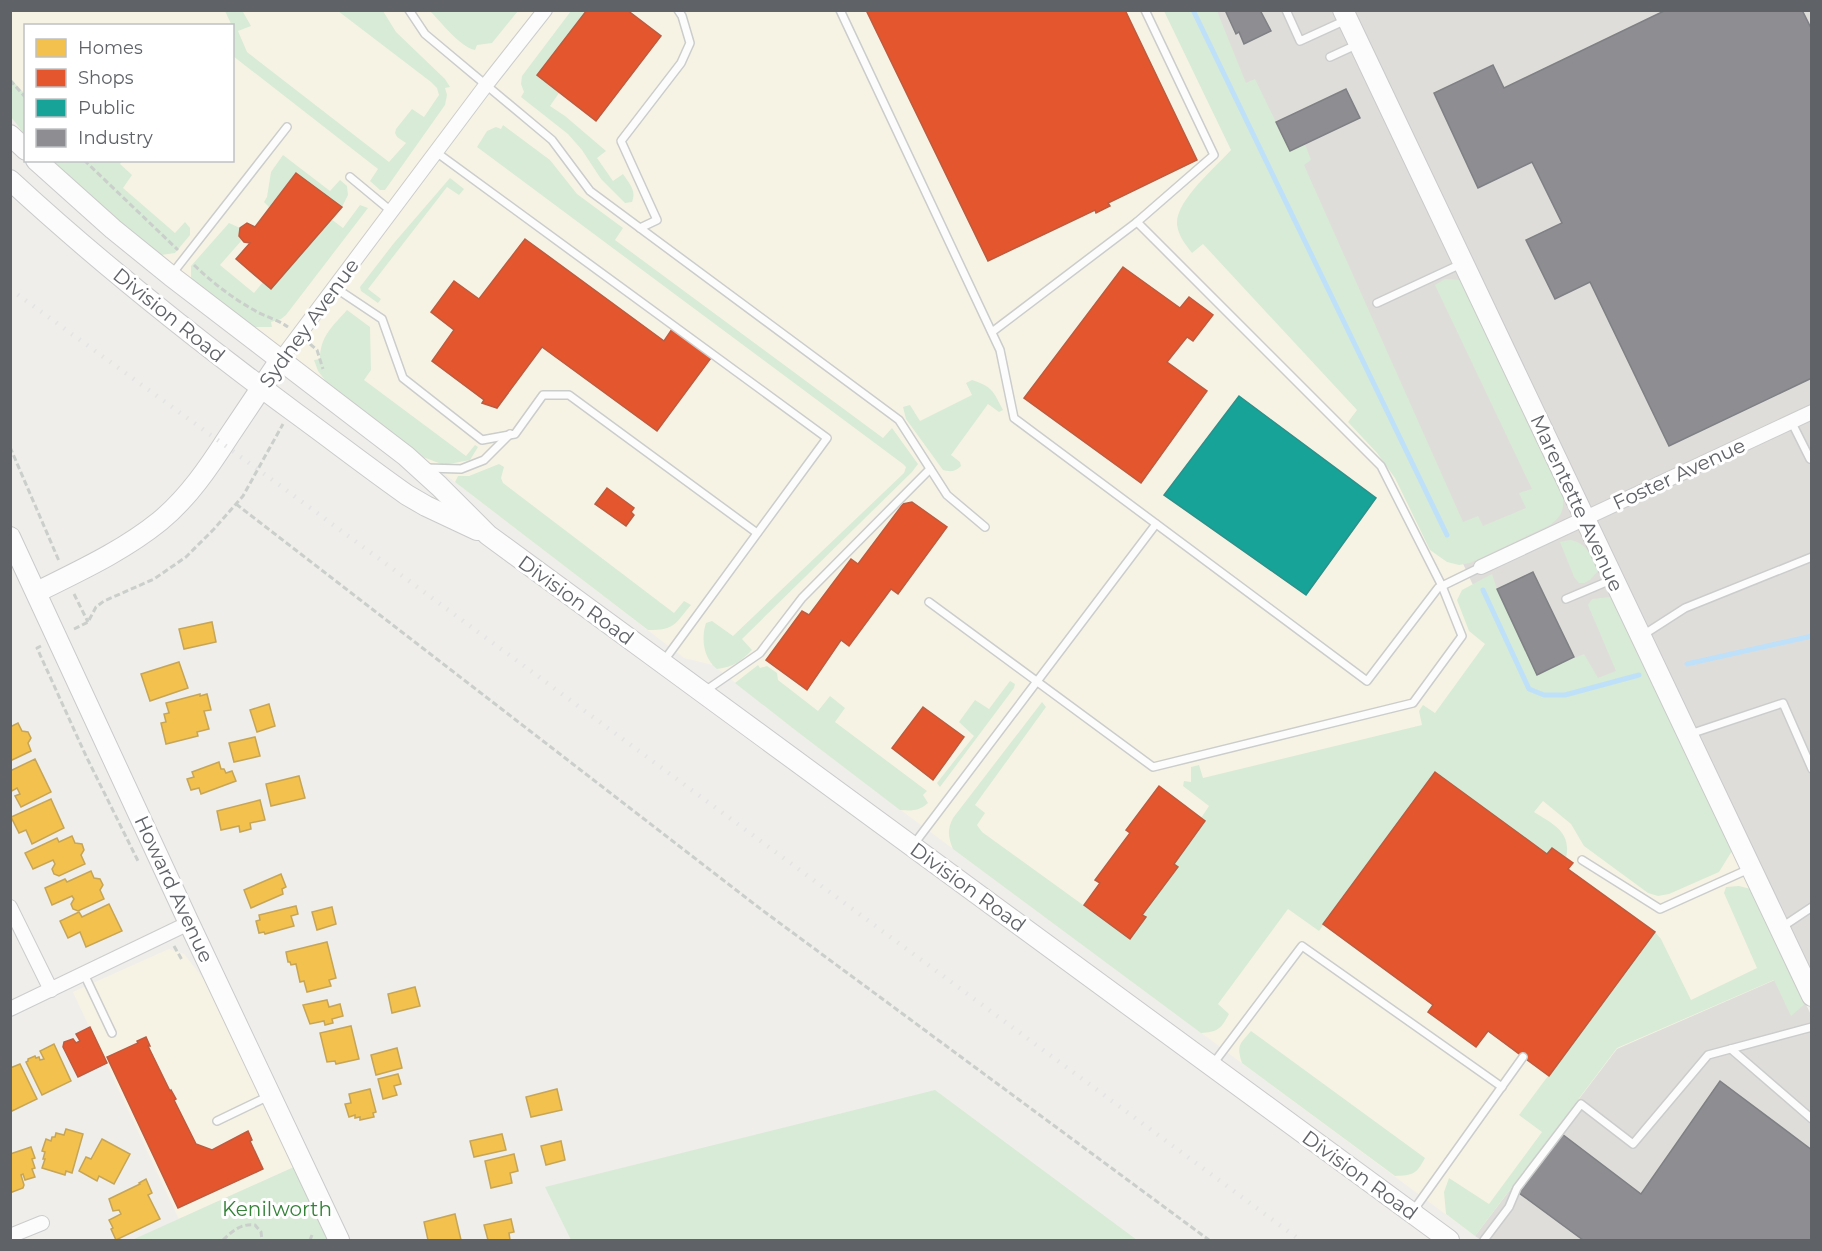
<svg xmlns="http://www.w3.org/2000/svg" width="1822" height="1251" font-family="Montserrat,sans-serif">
<rect width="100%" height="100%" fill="#efeeea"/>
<!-- commercial -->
<g fill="#f7f3e4">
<polygon points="10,11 1207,11 1542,734 1659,698 1791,973 1617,1049 1475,1236 890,802 799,733 713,665 684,658 455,482 259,334 105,211 50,161 232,160 232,26 26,26 25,135 11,117"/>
<polygon points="169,949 184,954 206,982 294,1167 179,1219 73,992"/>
</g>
<!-- industrial -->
<g fill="#dfddda">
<polygon points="1207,11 1332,11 1659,698 1542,734"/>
<polygon points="1352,11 1811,11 1811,970 1655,642"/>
<polygon points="1791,973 1811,1015 1811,1240 1481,1240 1475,1236 1617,1049"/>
</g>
<!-- green -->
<g fill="#d8ebd6">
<polygon points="225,11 243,12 251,26 238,31 247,52 389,162 406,143 397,137 395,133 396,129 412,109 424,117 439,95 437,88 431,82 338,11 383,11 396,32 445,79 450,87 445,88 447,95 445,105 385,190 380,190 370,181 378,169 233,56 232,26"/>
<path d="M 430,11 L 518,11 L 492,43 L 477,45 L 475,50 C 460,47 441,22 430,11 Z"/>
<path d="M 571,11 L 587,11 L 537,75 L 559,93 L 550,106 L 565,116 L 606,151 L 597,158 L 613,181 L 623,174 C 629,183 637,191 632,202 L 625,203 L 601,179 L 582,150 L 568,134 L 521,97 L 524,92 L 521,84 L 522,76 Z"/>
<path d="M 1164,11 L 1217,11 L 1246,83 L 1255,79 L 1290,151 L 1305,144 L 1311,160 L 1304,165 L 1463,522 L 1478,516 L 1483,526 L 1526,508 L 1519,493 L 1532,489 L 1435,285 L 1445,279 L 1460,280 L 1563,497 C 1564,511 1561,517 1550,525 L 1470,563 L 1459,565 L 1447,562 L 1430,550 L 1395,478 L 1377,453 L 1348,422 L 1357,410 L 1203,244 L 1192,253 C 1186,245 1178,236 1177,224 C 1176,200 1215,168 1231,150 Z"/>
<polygon points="10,78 25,94 25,135 11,117"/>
<path d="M 503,125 L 550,160 L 577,194 L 623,228 L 615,240 L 883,438 L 892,428 L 918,464 L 912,472 L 742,639 L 752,650 C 741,661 734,667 717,669 C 703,658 701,638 706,623 L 712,621 L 733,636 L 904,473 L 906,467 L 903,464 L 477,147 L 487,131 L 496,127 L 501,129 Z"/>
<polygon points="283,155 330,191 340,180 347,186 348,195 342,207 296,173 269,207 264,202 267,197 271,172"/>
<polygon points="50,161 122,161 120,164 132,175 123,188 175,233 185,222 190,228 190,235 175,253 161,255 105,211"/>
<polygon points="450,178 464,189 459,195 447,187 368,289 381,299 378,303 361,291 360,287 394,243"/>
<polygon points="360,205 368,208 286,315 281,319 271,322 272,327 250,327 191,280 191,266 229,223 240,228 239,236 242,240 220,265 254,293 263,282 331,219 343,228"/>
<path d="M 347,310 L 370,327 L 371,370 L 364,380 L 466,456 L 475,445 L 478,447 L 470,460 L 444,465 L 423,457 L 331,388 L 318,371 L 314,360 L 320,359 C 320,336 333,326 347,310 Z"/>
<path d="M 972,380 C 993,387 993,391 1003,410 L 999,412 L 988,404 L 951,455 L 960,462 L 961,466 C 955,472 950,472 943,470 L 906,419 L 903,407 L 910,405 L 920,421 L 972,395 L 966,383 Z"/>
<path d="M 499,464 L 504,467 L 501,478 L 503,483 L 674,613 L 684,601 L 691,605 C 674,625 675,630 648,630 L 455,482 L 458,476 L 469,476 Z"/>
<path d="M 1570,540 C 1588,543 1592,557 1598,571 L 1590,580 L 1584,583 L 1579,583 L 1574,577 L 1560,542 Z"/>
<path d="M 1492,574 L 1497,589 L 1537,674 L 1584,654 L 1598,678 L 1616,671 L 1588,605 L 1592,599 L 1611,597 L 1732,851 L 1719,872 L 1669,894 L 1658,896 L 1648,893 L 1584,846 L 1571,824 L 1543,801 L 1534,812 C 1553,824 1572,832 1566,858 L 1552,848 L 1547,854 L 1435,772 L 1319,931 L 1288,909 L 1218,1004 L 1229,1014 C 1221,1029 1218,1032 1201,1033 L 953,849 C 948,837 947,830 953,818 L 1042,702 L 1046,707 L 975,805 L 985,813 L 977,825 L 982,832 L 1130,939 L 1146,917 L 1142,915 L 1178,868 L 1174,864 L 1205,821 L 1201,818 L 1209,806 L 1183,786 L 1184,781 L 1191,782 L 1191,767 L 1199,765 L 1203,778 L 1422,725 L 1419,711 L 1423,705 L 1435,713 L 1485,644 L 1469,631 L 1457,600 L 1462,590 Z"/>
<path d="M 758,665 L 760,668 L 767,666 L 777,673 L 778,680 L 818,711 L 830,696 L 845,708 L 835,722 L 927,791 L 923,795 L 928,803 C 919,811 912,811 900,810 L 799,733 L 735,683 Z"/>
<polygon points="1010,681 1015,684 1014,688 940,787 937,783 974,736 959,722 975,700 989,709"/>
<polygon points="1739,886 1751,889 1806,1003 1791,1016 1774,980 1617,1048 1475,1236 1446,1214 1444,1192 1449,1178 1489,1204 1542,1132 1519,1115 1655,932 1661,939 1691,1000 1757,968 1724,893 1726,887"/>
<path d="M 1251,1031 L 1425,1158 C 1416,1175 1413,1175 1395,1176 L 1242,1063 C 1236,1045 1240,1044 1251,1031 Z"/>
<polygon points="935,1090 1137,1240 571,1240 545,1187"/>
<polygon points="294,1167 329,1240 132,1240"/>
</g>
<!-- homes -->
<g fill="#f2c14e" stroke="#c6a556" stroke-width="1.5">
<polygon points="212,622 216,642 184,649 179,629"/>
<polygon points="179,662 188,688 150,701 141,674"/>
<polygon points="200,694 200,696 207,694 211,710 204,711 209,729 197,732 198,736 166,744 161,723 166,722 164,714 169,713 166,703"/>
<polygon points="269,704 275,726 257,732 250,710"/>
<polygon points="18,723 22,731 28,732 31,738 28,743 31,751 10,761 10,727"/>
<polygon points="255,737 260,756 234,762 229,743"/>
<polygon points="35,759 51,792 21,807 15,796 20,794 17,788 10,792 10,771"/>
<polygon points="219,762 221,769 224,769 226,773 232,771 236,781 201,794 199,788 191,790 187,779 194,777 192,772"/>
<polygon points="299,776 305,798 271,806 266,784"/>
<polygon points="51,799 64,828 32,844 26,830 19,833 11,817"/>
<polygon points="260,800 265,820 250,823 251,829 240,832 239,826 221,830 217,811"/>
<polygon points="72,836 75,843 82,844 84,850 81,855 85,864 59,876 54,874 52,869 55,864 53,860 33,869 25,853 57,838 59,842"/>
<polygon points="91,871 94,878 100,879 103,885 100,890 104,899 78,911 73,909 71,904 74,899 72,896 52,905 45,888 65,879 67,882"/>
<polygon points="281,874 286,887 282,889 283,894 251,908 244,890"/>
<polygon points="109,904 122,931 86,947 80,932 68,938 60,921 79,912 82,917"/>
<polygon points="296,906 298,914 291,916 294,926 265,934 264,932 259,933 256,921 260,920 259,915"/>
<polygon points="332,907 336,924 317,930 312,912"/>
<polygon points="327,942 336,978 329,980 331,986 307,992 304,981 300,982 296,964 291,965 290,962 288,962 286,952"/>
<polygon points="415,987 420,1006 392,1013 388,994"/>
<polygon points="327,1000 329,1007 340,1004 343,1016 332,1019 333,1023 325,1025 324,1021 310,1024 303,1005"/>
<polygon points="351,1026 359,1059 336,1064 335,1061 327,1062 320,1033"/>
<polygon points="54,1044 71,1081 42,1095 26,1062 28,1061 28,1059 35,1056 36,1058 39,1057 40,1060 44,1059 40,1051"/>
<polygon points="397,1048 402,1068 376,1075 371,1055"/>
<polygon points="20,1064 37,1099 10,1112 10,1068"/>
<polygon points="398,1074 401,1084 394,1086 397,1095 383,1099 378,1079"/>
<polygon points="370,1089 376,1112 373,1113 374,1117 360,1120 360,1117 355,1118 355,1115 349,1117 345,1104 351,1103 349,1094"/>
<polygon points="557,1089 562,1110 531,1117 526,1097"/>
<polygon points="66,1129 83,1134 72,1173 66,1171 65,1175 42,1168 45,1159 43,1159 45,1152 42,1151 46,1139 51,1141 52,1137 55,1137 56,1133 64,1135"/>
<polygon points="502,1134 506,1150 474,1157 470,1141"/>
<polygon points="102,1139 130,1154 114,1184 99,1176 97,1181 79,1171 86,1157 91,1159"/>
<polygon points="561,1141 565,1160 546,1165 541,1146"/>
<polygon points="31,1147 35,1158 32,1159 35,1168 32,1169 35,1177 25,1180 23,1174 21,1175 24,1185 23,1188 10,1193 10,1154"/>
<polygon points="514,1154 518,1171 510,1173 512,1183 491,1188 485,1161"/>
<polygon points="146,1179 152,1193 148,1195 160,1219 116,1240 111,1229 113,1228 109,1220 121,1214 119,1210 113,1211 109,1199 140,1184 139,1183"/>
<polygon points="455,1214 461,1240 428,1240 424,1222"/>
<polygon points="511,1219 514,1232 509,1233 510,1240 488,1240 484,1225"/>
</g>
<!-- shops -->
<g fill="#e4572e" stroke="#bc5b3f" stroke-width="1.5">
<polygon points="587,10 627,10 661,36 596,121 537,75"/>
<polygon points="866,10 1125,10 1197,160 1108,203 1110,206 1096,213 1095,210 988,261"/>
<polygon points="296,173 342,207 271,289 236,259 250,243 244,242 239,236 240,228 247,223 255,227"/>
<polygon points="525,239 664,341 672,329 711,358 657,431 542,347 497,408 482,403 484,400 432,361 454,330 431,312 454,281 479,299"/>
<polygon points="1123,267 1180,308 1189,297 1213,315 1193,341 1187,337 1167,362 1207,391 1141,483 1024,398"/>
<polygon points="607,488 634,508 631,512 634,515 626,526 595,504"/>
<polygon points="912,502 947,527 898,594 891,589 849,646 841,640 807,690 766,660 802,611 809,615 851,559 858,564 903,504"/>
<polygon points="923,707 964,737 933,780 892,748"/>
<polygon points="1435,772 1547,854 1552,848 1573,863 1568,869 1655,932 1549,1076 1488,1031 1476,1047 1428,1012 1433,1005 1323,924"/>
<polygon points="1159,786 1205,821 1174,864 1178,867 1142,915 1146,917 1130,939 1084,905 1100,883 1095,880 1130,833 1126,830"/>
<polygon points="90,1027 107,1063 78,1077 63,1047 64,1042 73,1039 76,1043 80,1041 76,1034"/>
<polygon points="146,1037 150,1046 148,1046 170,1091 171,1090 176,1099 174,1100 196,1144 212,1150 248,1131 252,1140 250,1141 263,1169 178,1208 107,1057 138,1043 137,1041"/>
</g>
<!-- public -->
<polygon fill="#17a398" stroke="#2d908a" stroke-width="1.5" points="1239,396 1376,498 1306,595 1164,495"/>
<!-- industry -->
<g fill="#8d8d92" stroke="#7f8085" stroke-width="1.5">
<polygon points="1225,10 1260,10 1271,31 1244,44 1239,32 1236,34"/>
<polygon points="1666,10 1802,10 1812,30 1812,378 1669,446 1590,282 1555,299 1526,240 1562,223 1532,162 1478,188 1434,93 1493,65 1504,88"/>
<polygon points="1346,89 1360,118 1290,151 1276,122"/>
<polygon points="1533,572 1574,657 1537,675 1497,589"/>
<polygon points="1720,1081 1812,1150 1812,1240 1583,1240 1519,1193 1562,1134 1641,1194"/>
</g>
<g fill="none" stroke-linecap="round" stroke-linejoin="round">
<!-- stream -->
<g stroke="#bfe0f9" stroke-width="5">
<polyline points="1193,10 1447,535"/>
<polyline points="1483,590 1529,689 1544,695 1565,695 1639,675"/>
<polyline points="1687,664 1812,636"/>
</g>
<!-- lane casing -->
<g stroke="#cbcccc" stroke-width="10">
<g id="lane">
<polyline points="409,10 425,34 552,140 590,191 899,420 947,495 985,527"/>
<polyline points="840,10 1000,350 1014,418 1367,681 1438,588 1481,567"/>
<polyline points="1286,10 1300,41 1346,20"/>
<polyline points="1330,57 1356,45"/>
<polyline points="436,152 827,438 663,662"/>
<polyline points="350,177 391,211"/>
<polyline points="640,228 657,220 621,141 681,63 690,43 682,16 678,10"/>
<polyline points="172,274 287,127"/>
<polyline points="334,287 382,319 403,378 482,440 515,434 543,395 569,395 757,533"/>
<polyline points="1377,303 1461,264"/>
<polyline points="992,332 1137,222"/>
<polyline points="1791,421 1810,459"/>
<polyline points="426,468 461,469 484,460 510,434"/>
<polyline points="1566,599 1611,580"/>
<polyline points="929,602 1153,767 1413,703 1462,636 1442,586 1381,466 1137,222 1214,155 1145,10"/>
<polyline points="1643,635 1685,608 1812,557"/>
<polyline points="705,691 760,653 802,598 930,469"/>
<polyline points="1690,734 1783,703 1812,769"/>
<polyline points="914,844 1156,524"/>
<polyline points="1582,860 1660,909 1749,869"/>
<polyline points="1782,927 1812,907"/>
<polyline points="84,974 112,1033"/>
<polyline points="1731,1049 1812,1119"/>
<polyline points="1213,1064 1302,946 1502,1087"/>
<polyline points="217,1121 269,1096"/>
<polyline points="1413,1211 1523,1057"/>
<polyline points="1484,1240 1509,1207 1517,1188 1581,1104 1633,1144 1708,1055 1812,1027"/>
</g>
</g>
<!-- street casing -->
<g stroke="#cbcccc" stroke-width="16">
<g id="street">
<polyline points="280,360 486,85 545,10"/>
<polyline points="1481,567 1812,412"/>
<polyline points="10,907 51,990"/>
<polyline points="10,1009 189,923"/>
<polyline points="10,1236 42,1223"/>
</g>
</g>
<!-- secondary casing -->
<g stroke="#cacacb" stroke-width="22">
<g id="secondary">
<polyline points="1343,10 1812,996"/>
<polyline points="10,135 26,150"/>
<polyline points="36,160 113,229 171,276 406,456 439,486 488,535 1449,1240"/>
<path d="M 10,180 C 101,264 198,341 297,414 C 334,441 370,469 407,495 L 426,506 L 477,530"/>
<polyline points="10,537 189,923 339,1240"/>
<path d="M 37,592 C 79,571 123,551 160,521 C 188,498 209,467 229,436 C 246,411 263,385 280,360"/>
</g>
</g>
<!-- path -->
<g stroke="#cacfcc" stroke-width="3" stroke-dasharray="6 3" stroke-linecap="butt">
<polyline points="10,80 26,98"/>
<polyline points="84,160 178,250"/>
<path d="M 194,265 C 212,282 232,298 254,310 C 265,317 277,319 288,327"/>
<polyline points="310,344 317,350 323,369"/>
<polyline points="10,447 59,561"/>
<polyline points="236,504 762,910 1209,1240"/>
<polyline points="74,594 88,622"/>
<polyline points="74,629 88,622 96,607 104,601 154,579 186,557 214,529 243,496 283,424"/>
<polyline points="41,646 37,648 86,756 139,863"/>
<polyline points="174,946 182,960"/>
<path d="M 223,1240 C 232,1231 242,1223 255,1225 L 261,1232 L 262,1240"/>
<polyline points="310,1240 312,1235"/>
</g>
<!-- lane -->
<use href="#lane" stroke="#fdfcfc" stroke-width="7"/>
<!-- street -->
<use href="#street" stroke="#fdfcfc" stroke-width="14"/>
<!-- secondary -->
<use href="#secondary" stroke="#fdfcfc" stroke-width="20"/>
<!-- rail -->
<polyline stroke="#e4e4e4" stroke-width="4.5" stroke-dasharray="1.5 8" stroke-linecap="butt" points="10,289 278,484 1300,1240"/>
</g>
<g text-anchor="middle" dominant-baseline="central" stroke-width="6" stroke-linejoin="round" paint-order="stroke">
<!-- street labels -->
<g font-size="20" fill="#5f6368" stroke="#fff">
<text transform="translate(169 315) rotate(39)">Division Road</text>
<text transform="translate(309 323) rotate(-54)">Sydney Avenue</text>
<text transform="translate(1679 474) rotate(-25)">Foster Avenue</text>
<text transform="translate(1577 503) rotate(65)">Marentette Avenue</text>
<text transform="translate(576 600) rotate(36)">Division Road</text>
<text transform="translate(968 887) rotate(36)">Division Road</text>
<text transform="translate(174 889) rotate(65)">Howard Avenue</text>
<text transform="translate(1360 1175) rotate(36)">Division Road</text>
</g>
<!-- park labels -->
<g font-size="20" fill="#348238" stroke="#fff">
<text x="277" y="1209">Kenilworth</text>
</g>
</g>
<!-- border -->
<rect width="1822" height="1251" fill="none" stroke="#5f6368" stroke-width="24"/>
<!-- legend -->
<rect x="24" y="24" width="210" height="138" fill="#ffffff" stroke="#bfc1c3" stroke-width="1.5"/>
<rect x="36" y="39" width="30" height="18" fill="#f2c14e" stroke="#bfc1c3" stroke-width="1.5"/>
<text x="78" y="54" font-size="18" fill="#5f6368">Homes</text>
<rect x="36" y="69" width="30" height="18" fill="#e4572e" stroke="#bfc1c3" stroke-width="1.5"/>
<text x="78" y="84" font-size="18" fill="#5f6368">Shops</text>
<rect x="36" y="99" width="30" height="18" fill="#17a398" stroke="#bfc1c3" stroke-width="1.5"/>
<text x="78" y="114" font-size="18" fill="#5f6368">Public</text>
<rect x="36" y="129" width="30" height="18" fill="#8d8d92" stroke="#bfc1c3" stroke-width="1.5"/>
<text x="78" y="144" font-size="18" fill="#5f6368">Industry</text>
</svg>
